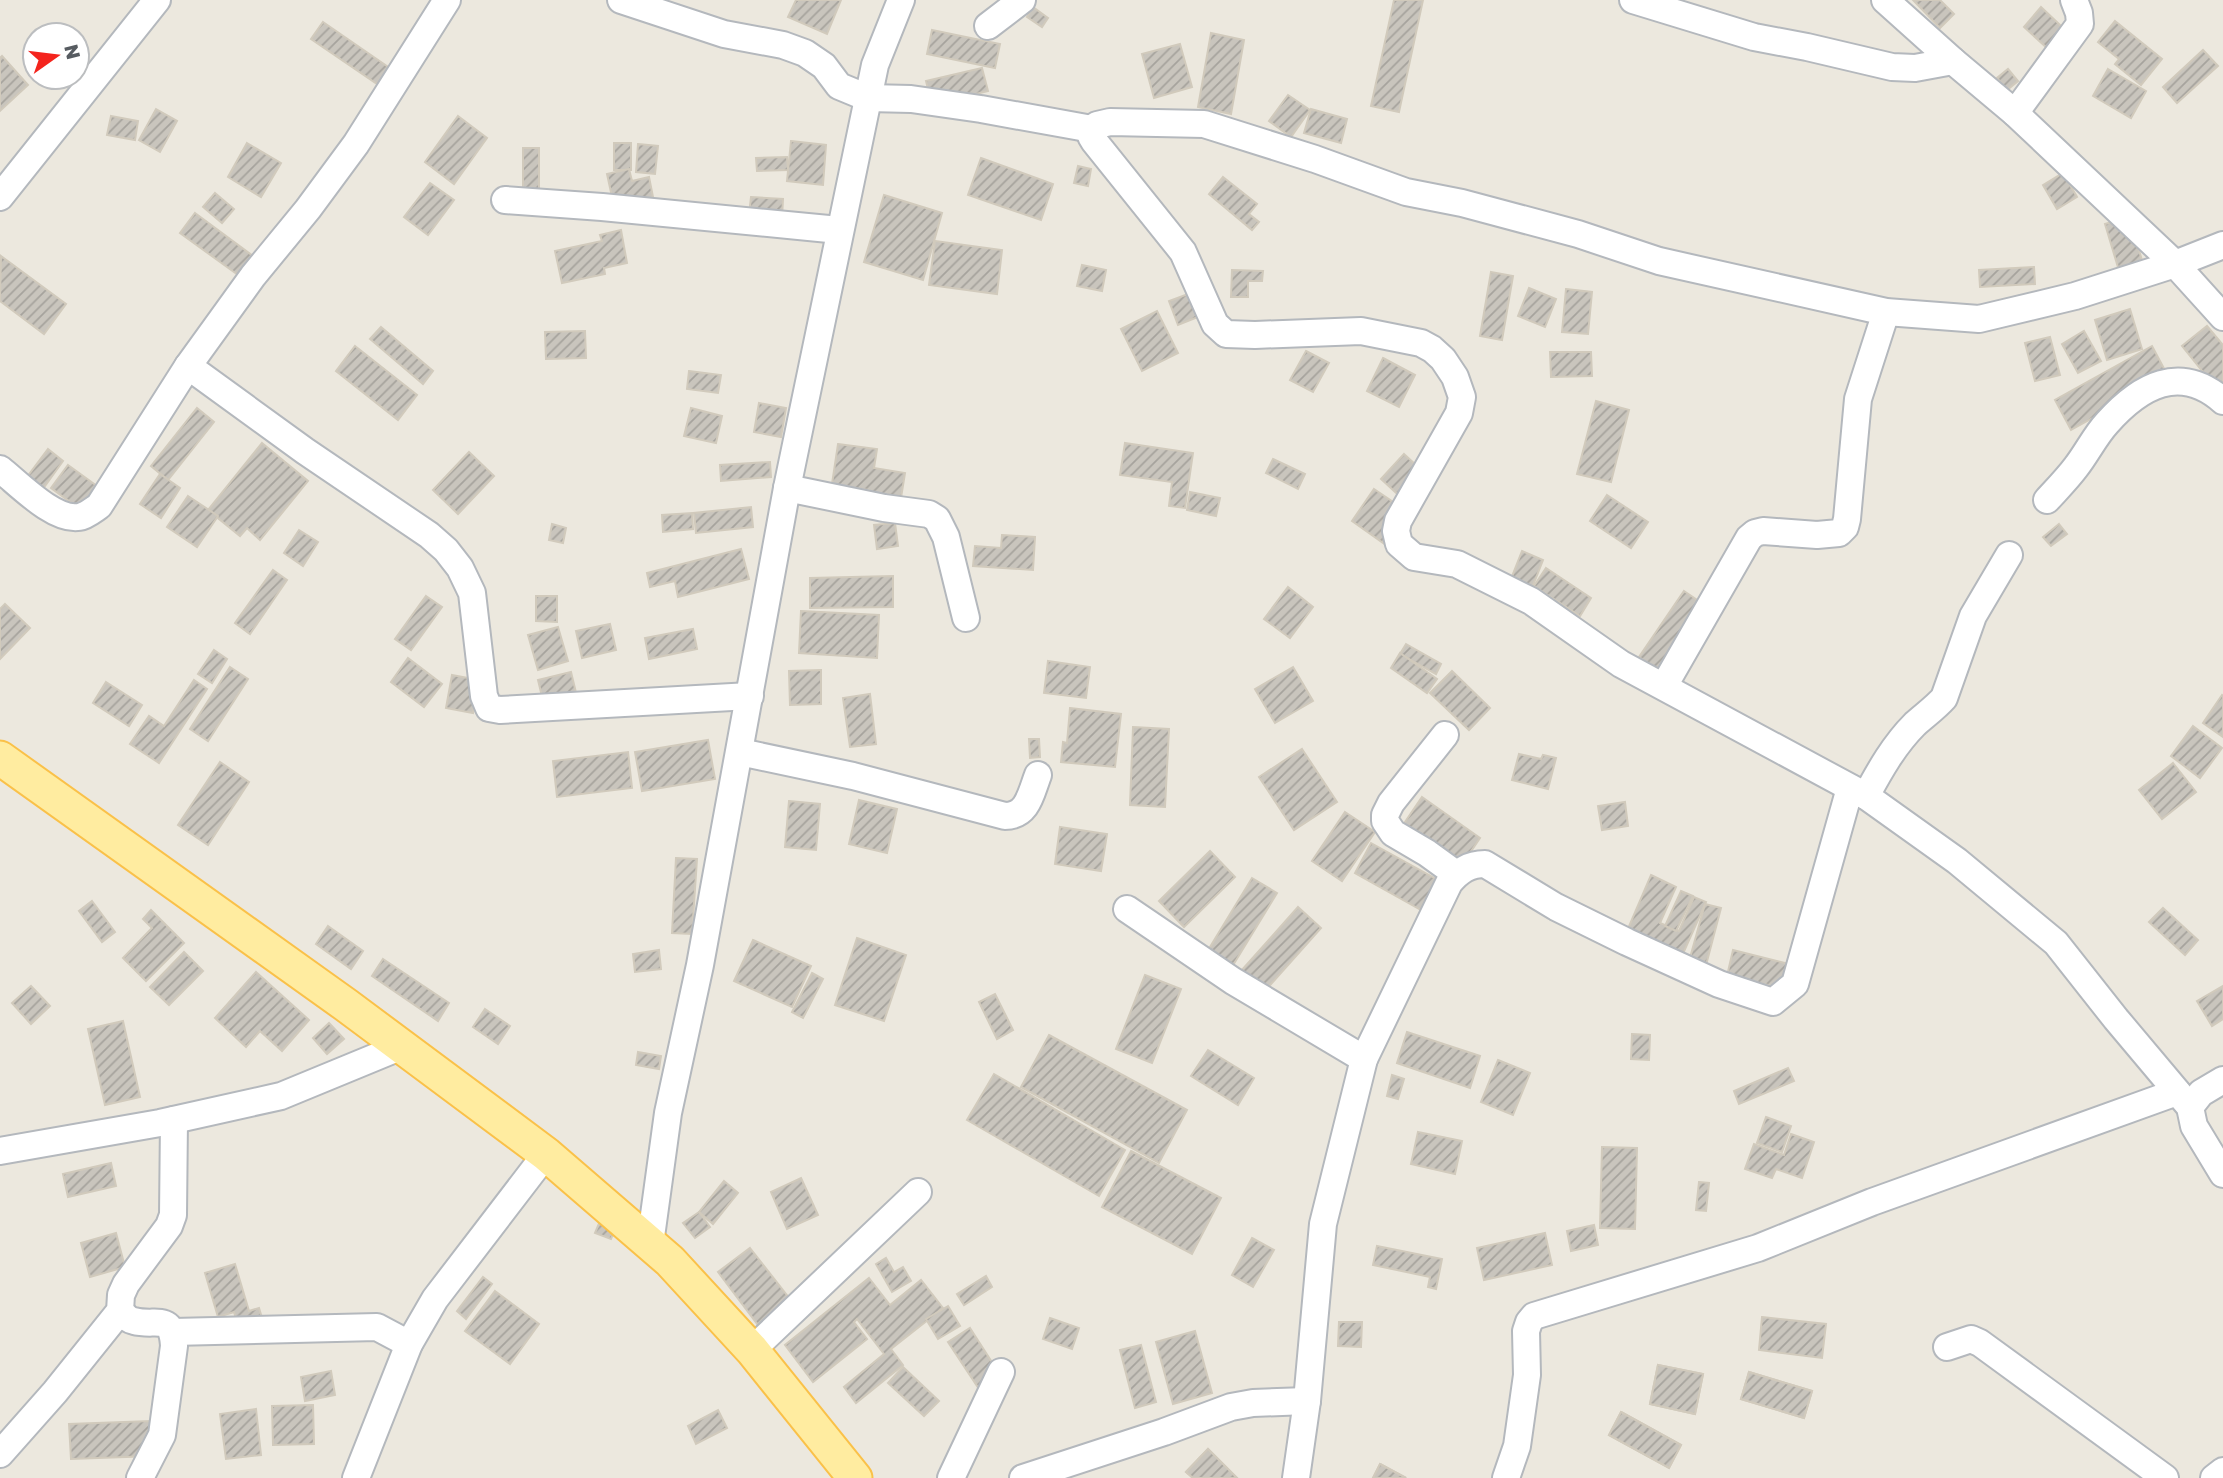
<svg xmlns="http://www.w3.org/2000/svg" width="2223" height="1478" font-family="'Golos Text',sans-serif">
<defs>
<pattern id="building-hatch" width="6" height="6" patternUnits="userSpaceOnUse" patternTransform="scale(1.75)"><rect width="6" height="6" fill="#c9c5bd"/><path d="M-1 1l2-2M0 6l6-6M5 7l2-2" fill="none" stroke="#a6a39d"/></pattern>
</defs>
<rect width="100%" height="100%" fill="#ece8de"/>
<!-- building -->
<g fill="url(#building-hatch)" stroke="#d1cabc" stroke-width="2">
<polygon points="796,0 841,0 827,34 788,17"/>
<polygon points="1394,0 1423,0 1399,112 1371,106"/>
<polygon points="1913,0 1940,0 1954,14 1940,28"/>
<polygon points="1033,7 1048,18 1042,27 1027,17"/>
<polygon points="2041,7 2076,40 2059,59 2024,27"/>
<polygon points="2115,21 2162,59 2141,85 2115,64 2119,59 2098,42"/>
<polygon points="323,22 394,71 383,88 311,39"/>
<polygon points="932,30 1000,44 995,68 927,54"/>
<polygon points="1211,33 1244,40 1231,114 1198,107"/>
<polygon points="1180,44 1192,87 1154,98 1142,54"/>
<polygon points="2203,50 2218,66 2177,103 2163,87"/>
<polygon points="2,56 28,85 0,111 0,58"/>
<polygon points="982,68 988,91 932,105 926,81"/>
<polygon points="2008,69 2018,81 2007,90 1997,78"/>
<polygon points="2108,69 2146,91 2131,118 2093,96"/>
<polygon points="1288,95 1310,110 1291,137 1269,121"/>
<polygon points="156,109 177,121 160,152 139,140"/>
<polygon points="1311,109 1347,119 1341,143 1304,133"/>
<polygon points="111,116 138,121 135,140 107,135"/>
<polygon points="458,116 487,138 454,184 425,162"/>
<polygon points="791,141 826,145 823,185 787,181"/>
<polygon points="247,143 281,163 261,197 228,177"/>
<rect x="614" y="143" width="17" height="27"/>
<polygon points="638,144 658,146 655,174 636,172"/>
<rect x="523" y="148" width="16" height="44"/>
<polygon points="787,157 788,170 757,171 756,158"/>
<polygon points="981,158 1053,184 1041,220 968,195"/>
<polygon points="1078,166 1091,169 1088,186 1074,183"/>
<polygon points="629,169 632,181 649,177 653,197 614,206 607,174"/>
<polygon points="2063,173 2077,197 2057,209 2043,185"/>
<polygon points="1223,177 1257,204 1249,214 1259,222 1252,230 1209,194"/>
<polygon points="430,183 454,200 428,235 404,217"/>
<polygon points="215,193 234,209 222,223 203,207"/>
<polygon points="884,195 942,213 923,280 864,262"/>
<polygon points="751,197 783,199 782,218 749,215"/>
<polygon points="195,213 253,256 238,275 180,233"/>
<polygon points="2129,217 2144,267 2120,274 2105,224"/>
<polygon points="621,230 627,263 604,268 605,274 562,283 555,251 602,241 600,235"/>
<polygon points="935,241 1002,250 997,294 929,285"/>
<polygon points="1,256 66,304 44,334 0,301"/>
<polygon points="1082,265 1106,270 1102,291 1077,286"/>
<polygon points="2034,267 2035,284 1980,287 1979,270"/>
<polygon points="1232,270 1263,271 1262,281 1248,281 1248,297 1231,297"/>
<polygon points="1491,272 1513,276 1502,340 1480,336"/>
<polygon points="1529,288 1556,299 1545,327 1518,316"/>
<polygon points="1566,289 1592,292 1588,334 1562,332"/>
<polygon points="1188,294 1198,317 1178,325 1169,301"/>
<polygon points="2130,309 2142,349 2107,360 2095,320"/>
<polygon points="1157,311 1178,353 1142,371 1121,329"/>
<polygon points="2207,326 2223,345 2223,397 2182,346"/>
<polygon points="381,327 433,371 423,384 370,339"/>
<polygon points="585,331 586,358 546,359 545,332"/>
<polygon points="2084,331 2101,361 2078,373 2062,344"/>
<polygon points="2050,337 2060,375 2035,381 2025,343"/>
<polygon points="355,346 417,395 398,420 336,371"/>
<polygon points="2152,346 2168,376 2071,430 2055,400"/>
<polygon points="1306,351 1329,363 1313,392 1290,380"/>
<polygon points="1550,352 1591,352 1592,376 1551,377"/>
<polygon points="1383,358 1415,375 1399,407 1367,391"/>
<polygon points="689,371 721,375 718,393 687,389"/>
<polygon points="1596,401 1629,410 1611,482 1577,474"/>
<polygon points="759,403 786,408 781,437 754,432"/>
<polygon points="197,408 214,422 168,480 151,466"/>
<polygon points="691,408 722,416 716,443 684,436"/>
<polygon points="262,443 308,481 260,540 247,528 240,536 208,510"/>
<polygon points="1125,443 1193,453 1185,508 1169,506 1172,482 1120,475"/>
<polygon points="838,444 877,449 874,468 905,473 900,504 868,499 869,490 832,484"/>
<polygon points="48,449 63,461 37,497 21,485"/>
<polygon points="469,452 494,476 458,514 433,490"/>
<polygon points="1404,454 1429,477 1406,502 1381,479"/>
<polygon points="1273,459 1305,474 1298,489 1266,473"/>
<polygon points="770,462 771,477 721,481 720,465"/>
<polygon points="68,465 101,489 84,512 51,488"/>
<polygon points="160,474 180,488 161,518 140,504"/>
<polygon points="1374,489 1408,512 1386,545 1352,521"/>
<polygon points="1190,492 1220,498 1216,516 1187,510"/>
<polygon points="1607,495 1648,522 1631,548 1590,521"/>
<polygon points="188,496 218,516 197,547 167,527"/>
<polygon points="751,507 753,527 696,533 694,513"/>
<polygon points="692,513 693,529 663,532 662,515"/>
<polygon points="895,523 898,546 877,549 874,525"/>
<polygon points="552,524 566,528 563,543 549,540"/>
<polygon points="2059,524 2067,534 2051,546 2043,537"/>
<polygon points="299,530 318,542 303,566 284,553"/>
<polygon points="1002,535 1035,537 1033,570 973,566 975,546 1001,548"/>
<polygon points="741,549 749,579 678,597 675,581 650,587 647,573"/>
<polygon points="1522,551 1543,560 1532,588 1511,579"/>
<polygon points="1546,568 1591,598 1580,616 1534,586"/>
<polygon points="273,570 287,580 250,634 235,623"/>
<polygon points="893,576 893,607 810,608 810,578"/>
<polygon points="1288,587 1313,607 1290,638 1264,619"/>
<polygon points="1684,591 1712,610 1669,677 1639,657"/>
<polygon points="426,596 442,607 411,650 395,639"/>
<polygon points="536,596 557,596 557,622 536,621"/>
<polygon points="5,604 30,628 0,659 0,609"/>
<polygon points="801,611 879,615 877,658 799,653"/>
<polygon points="610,624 616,650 582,658 576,631"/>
<polygon points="558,627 568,661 538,670 528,635"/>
<polygon points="693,629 697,649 649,659 645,638"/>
<polygon points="1406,644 1441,664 1436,674 1400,654"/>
<polygon points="214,650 227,659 212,683 198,674"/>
<polygon points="1400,653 1437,679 1427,693 1391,668"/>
<polygon points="408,658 442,684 424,707 391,682"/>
<polygon points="1048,661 1090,667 1086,698 1044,693"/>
<polygon points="230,667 248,679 208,741 190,729"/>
<polygon points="1293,667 1313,701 1275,723 1255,689"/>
<polygon points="821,670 821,704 790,705 789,671"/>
<polygon points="1452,671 1490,708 1469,730 1430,693"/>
<polygon points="571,672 579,705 546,713 538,680"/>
<polygon points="452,675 479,680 473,713 446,708"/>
<polygon points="194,680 207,689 159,763 130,744 149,716 164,726"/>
<polygon points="106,682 142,705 129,726 93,703"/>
<polygon points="870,694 876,744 850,747 843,698"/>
<polygon points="2222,695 2223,696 2223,737 2203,723"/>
<polygon points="1070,708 1121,714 1115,767 1061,762 1063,742 1067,743"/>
<polygon points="2193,726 2222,748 2200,778 2171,756"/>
<polygon points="1133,727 1169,729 1165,807 1130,805"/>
<polygon points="1029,739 1039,739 1040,757 1030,758"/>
<polygon points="708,740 715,779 642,791 635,752"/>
<polygon points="1302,749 1337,802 1294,830 1259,777"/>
<polygon points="628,752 632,788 557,797 553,761"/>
<polygon points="1519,754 1541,759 1543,755 1556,758 1548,789 1512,780"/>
<polygon points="220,762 249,782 208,845 178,825"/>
<polygon points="2173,763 2196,792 2162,819 2139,790"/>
<polygon points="1422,797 1480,838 1461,866 1403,825"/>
<polygon points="859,800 897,809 887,853 849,844"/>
<polygon points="789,801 820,804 816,850 785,847"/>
<polygon points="1625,802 1628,826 1602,830 1598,806"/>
<polygon points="1345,812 1375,832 1342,881 1312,861"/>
<polygon points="1060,827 1107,834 1101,871 1055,864"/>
<polygon points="1371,843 1445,884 1428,914 1355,873"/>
<polygon points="1210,851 1235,877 1184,927 1159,901"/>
<polygon points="676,858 697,859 692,934 672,933"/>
<polygon points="1651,875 1676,887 1660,923 1679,931 1694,897 1706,902 1682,956 1627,931"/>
<polygon points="1252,878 1277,893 1232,967 1207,952"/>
<polygon points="1681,891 1693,896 1676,931 1665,926"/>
<polygon points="92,901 115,932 102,942 79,911"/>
<polygon points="1705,904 1721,908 1705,969 1688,965"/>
<polygon points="1298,907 1321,928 1264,992 1241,971"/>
<polygon points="2163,908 2198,940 2185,955 2149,922"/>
<polygon points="151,910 184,943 146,981 123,958 152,928 143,919"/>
<polygon points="328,926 363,951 351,969 316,944"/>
<polygon points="857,938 906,955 884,1021 835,1005"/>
<polygon points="753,940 811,966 792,1007 734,981"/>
<polygon points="659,950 661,969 635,972 633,954"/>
<polygon points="1733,950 1793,965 1787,989 1727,976"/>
<polygon points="184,952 203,971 169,1005 150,987"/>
<polygon points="383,959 449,1003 438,1021 372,976"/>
<polygon points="256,972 309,1020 282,1051 260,1031 246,1047 215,1018"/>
<polygon points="812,973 823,979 803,1018 792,1012"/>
<polygon points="1145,975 1181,989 1152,1063 1116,1049"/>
<polygon points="31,986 50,1006 31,1024 12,1003"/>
<polygon points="2223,986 2223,1019 2212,1026 2197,1001"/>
<polygon points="995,994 1013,1030 997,1039 979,1002"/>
<polygon points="485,1009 510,1026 498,1044 473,1027"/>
<polygon points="123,1021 140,1097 105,1105 88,1029"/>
<polygon points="329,1023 344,1039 327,1054 313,1038"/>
<polygon points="1407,1032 1480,1056 1470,1088 1397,1063"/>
<polygon points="1632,1034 1650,1035 1649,1060 1631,1059"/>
<polygon points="1049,1035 1187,1110 1159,1163 1021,1087"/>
<polygon points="1208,1050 1254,1078 1238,1105 1191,1076"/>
<polygon points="638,1052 661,1056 659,1069 636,1065"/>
<polygon points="1498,1060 1530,1073 1513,1115 1481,1102"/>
<polygon points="1788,1068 1794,1081 1739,1104 1734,1091"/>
<polygon points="994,1074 1125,1150 1099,1196 967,1120"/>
<polygon points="1392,1075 1404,1079 1398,1099 1387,1096"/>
<polygon points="1766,1117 1791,1126 1782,1152 1757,1143"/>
<polygon points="1418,1132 1462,1141 1455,1174 1411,1164"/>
<polygon points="1791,1134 1814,1142 1802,1178 1776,1169 1772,1178 1745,1169 1754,1144 1784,1155"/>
<polygon points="1602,1147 1637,1148 1635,1229 1600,1228"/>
<polygon points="1131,1151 1221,1198 1192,1254 1102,1207"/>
<polygon points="111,1163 116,1186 68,1197 63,1174"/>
<polygon points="801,1178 818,1215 787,1229 771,1192"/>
<polygon points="724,1181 738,1193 713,1224 699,1212"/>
<polygon points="1699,1182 1709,1183 1706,1211 1696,1210"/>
<polygon points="699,1212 710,1227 695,1238 683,1223"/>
<polygon points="600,1221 616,1227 611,1239 595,1233"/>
<polygon points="1594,1225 1598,1245 1571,1251 1567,1231"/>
<polygon points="116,1233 125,1267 90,1277 81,1243"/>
<polygon points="1545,1233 1552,1265 1484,1280 1477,1248"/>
<polygon points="1252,1238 1274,1250 1253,1287 1232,1275"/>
<polygon points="1377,1246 1442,1259 1436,1289 1428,1287 1430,1277 1373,1265"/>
<polygon points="750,1248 797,1308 764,1333 718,1272"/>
<polygon points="886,1258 894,1272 903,1267 911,1281 892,1292 876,1264"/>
<polygon points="235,1264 249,1311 259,1308 263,1321 239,1329 234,1312 218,1317 205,1273"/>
<polygon points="986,1276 992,1287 964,1305 957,1294"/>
<polygon points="483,1277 492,1284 466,1319 457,1311"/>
<polygon points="869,1278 890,1305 921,1280 943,1308 891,1349 903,1365 856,1403 844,1387 884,1354 857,1319 854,1322 867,1339 813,1382 785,1345"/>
<polygon points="495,1291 539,1324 510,1364 465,1331"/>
<polygon points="948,1306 960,1326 938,1339 926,1319"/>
<polygon points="1762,1317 1826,1324 1822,1358 1759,1350"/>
<polygon points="1050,1318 1079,1328 1072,1349 1043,1339"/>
<polygon points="1339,1322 1362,1322 1361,1347 1338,1346"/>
<polygon points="970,1328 1004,1381 983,1395 948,1342"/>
<polygon points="1195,1331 1212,1393 1173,1404 1156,1342"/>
<polygon points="1141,1345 1156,1402 1135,1408 1120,1350"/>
<polygon points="1658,1365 1703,1374 1695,1414 1650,1404"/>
<polygon points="1658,1365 1703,1374 1695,1414 1650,1404"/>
<polygon points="903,1367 939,1401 924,1416 888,1383"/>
<polygon points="331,1371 335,1395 305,1401 301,1377"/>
<polygon points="1749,1372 1812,1391 1804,1418 1741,1399"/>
<polygon points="1749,1372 1812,1391 1804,1418 1741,1399"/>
<polygon points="313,1405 314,1444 273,1445 272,1406"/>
<polygon points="256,1409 261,1455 226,1459 220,1414"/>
<polygon points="718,1410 727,1428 696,1444 688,1426"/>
<polygon points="1621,1412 1681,1445 1669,1468 1609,1435"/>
<polygon points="1621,1412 1681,1445 1669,1468 1609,1435"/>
<polygon points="151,1421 153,1456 71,1459 69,1424"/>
<polygon points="1208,1449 1237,1478 1193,1478 1186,1472"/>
<polygon points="1208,1449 1237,1478 1193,1478 1186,1472"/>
<polygon points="1380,1464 1406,1478 1373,1478"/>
<polygon points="1380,1464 1406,1478 1373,1478"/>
</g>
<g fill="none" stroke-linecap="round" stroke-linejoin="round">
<!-- minor casing -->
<g stroke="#b4b8bd" stroke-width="30">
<g id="minor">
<polyline points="621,0 724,34 783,45 805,53 824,66 839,86 868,98 911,99 981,109 1092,129"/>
<polyline points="1633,0 1754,37 1807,47 1892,67 1915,68 1953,61"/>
<polyline points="1885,0 1953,61 2015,113 2175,264 2223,317"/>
<polyline points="988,26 1022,0"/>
<polyline points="2015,113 2080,24 2079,13 2074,0"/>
<polyline points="0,197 157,0"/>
<polyline points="505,200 602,207 839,230"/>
<polyline points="2223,245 2175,264 2075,296 1979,319 1886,312 1659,261 1578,234 1462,203 1406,192 1315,159 1204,124 1110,122 1097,125 1092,129 1091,136 1094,141 1183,252 1215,324 1226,334 1255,335 1361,331 1421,343 1432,349 1443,359 1455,377 1462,397 1459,413 1398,521 1396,531 1399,544 1414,557 1457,564 1531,601 1621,664 1866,796 1957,861 2056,943 2116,1019 2190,1107 2194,1126 2223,1174"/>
<polyline points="188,366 305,451 429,535 446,550 460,568 472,593 484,696 489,708 500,710 750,696"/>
<path d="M 0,469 C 19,484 54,521 79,517 C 86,516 93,510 99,506 L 188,366 L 253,276 L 308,209 L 356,144 L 447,0"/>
<polyline points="787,488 884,508 929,514 937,519 946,537 966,618"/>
<path d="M 2047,500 C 2057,489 2067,479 2076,467 C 2087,453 2095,436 2107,423 C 2140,386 2180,363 2223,401"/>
<polyline points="1664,686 1749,538 1755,533 1763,531 1817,535 1839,533 1845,527 1847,519 1858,399 1886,312"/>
<polyline points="1445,735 1391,803 1385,815 1385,821 1393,833 1427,853 1456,874"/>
<path d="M 740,752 L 853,776 L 1005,816 C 1028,816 1031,793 1038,775"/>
<path d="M 1866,796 C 1880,770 1894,745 1915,724 C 1925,715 1935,708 1944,698 L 1973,616 L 2009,555"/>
<polyline points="1127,909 1233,981 1364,1059"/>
<polyline points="2190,1107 2201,1093 2223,1080"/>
<polyline points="0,1151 160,1123 281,1096 400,1047"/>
<polyline points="650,1244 668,1113 700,965 787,488 875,65 901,0"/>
<path d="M 120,1311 C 124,1315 128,1320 134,1321 C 156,1327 172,1312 174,1346 L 162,1435 L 140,1478"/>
<polyline points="173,1332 377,1327 409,1344"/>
<polyline points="1947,1347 1971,1339 1980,1343 2165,1478"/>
<polyline points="752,1350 918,1192"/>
<polyline points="0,1454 55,1392 120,1311 121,1295 126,1284 169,1226 173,1215 174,1120"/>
<polyline points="356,1478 409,1344 435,1299 546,1154"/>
<polyline points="951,1478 1001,1372"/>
<polyline points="1023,1478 1164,1432 1231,1407 1253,1403 1307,1401"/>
<path d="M 1296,1478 L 1307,1401 L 1323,1224 L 1364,1059 L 1449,883 C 1459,871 1469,864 1485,864 L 1556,907 L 1627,942 L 1719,984 L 1773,1002 L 1795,984 L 1850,788"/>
<polyline points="1506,1478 1517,1446 1527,1375 1526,1331 1529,1322 1534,1316 1758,1248 1872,1202 2177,1092"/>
<polyline points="2214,1478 2223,1471"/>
</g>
</g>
<!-- major casing -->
<g stroke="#fac149" stroke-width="37">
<polyline id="major" points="0,758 346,1005 546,1154 670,1261 752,1350 855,1478"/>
</g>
<!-- minor -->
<use href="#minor" stroke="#fff" stroke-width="26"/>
<!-- major -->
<use href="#major" stroke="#ffeca0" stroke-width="33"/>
</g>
<!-- north arrow -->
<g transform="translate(56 56) rotate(76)"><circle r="33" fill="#ffffff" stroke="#bcbec0" stroke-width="2"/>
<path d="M0-5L12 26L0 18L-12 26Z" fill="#f4241d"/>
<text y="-10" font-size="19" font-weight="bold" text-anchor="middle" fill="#575c61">N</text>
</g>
</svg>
